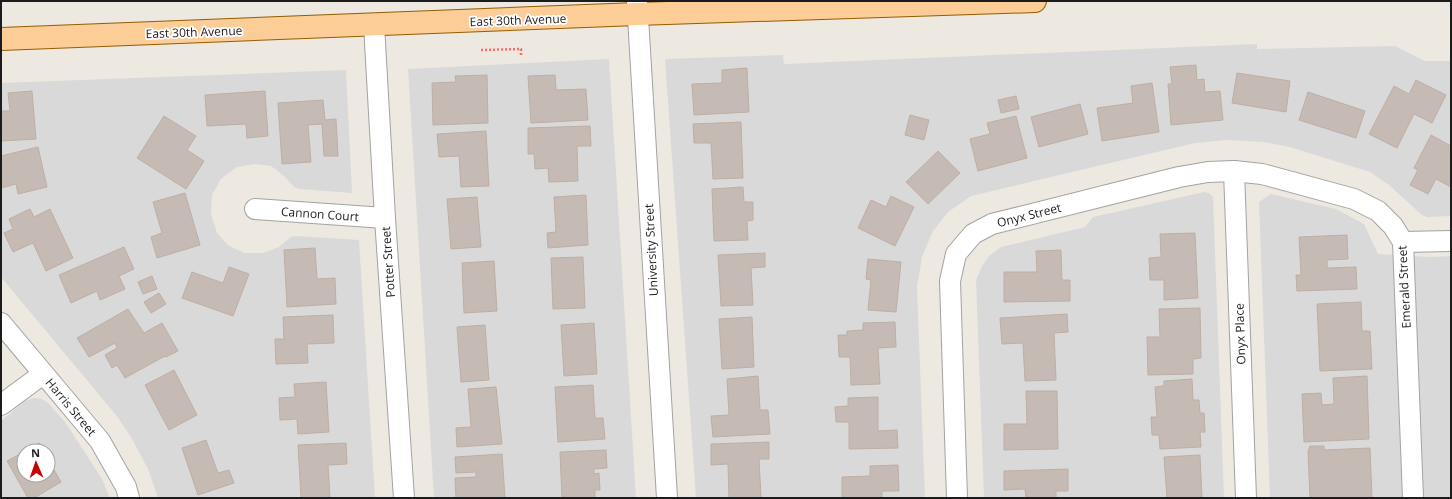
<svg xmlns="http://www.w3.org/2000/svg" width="1452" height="499" font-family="'Open Sans',sans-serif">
<rect width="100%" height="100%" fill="#ede9e1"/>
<!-- residential -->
<g fill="#dad9d9" fill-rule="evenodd">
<polygon points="1257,44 1257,49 1395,46 1425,61 1451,61 1451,216 1427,217 1422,215 1389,185 1370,172 1290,147 1264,142 1227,140 1195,143 971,196 948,212 933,231 922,257 917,287 925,498 696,498 665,59 783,55 784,64"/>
<polygon points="609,59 636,498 434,498 408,69"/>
<polygon points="346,70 352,193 299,189 294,187 284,176 271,166 255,164 237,167 221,179 212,195 211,214 217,233 229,246 245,253 263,253 279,247 291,237 297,236 359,240 375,498 158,498 148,469 131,437 116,415 1,277 1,83"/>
<polygon points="1204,192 1209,193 1213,197 1224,498 984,498 976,280 982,266 989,256 1001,247 1085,227 1093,217"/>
<polygon points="1271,194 1336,209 1364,224 1378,254 1430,257 1451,256 1451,498 1270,498 1259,202"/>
<path d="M 34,398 L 42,399 L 48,403 L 65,422 L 102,479 L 110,498 L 1,498 L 1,421 L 25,401 ZM 24,451 L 48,451 L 48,475 L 24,475 Z"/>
</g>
<!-- building -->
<g fill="#c5bbb4" stroke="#bfaea3">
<polygon points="1196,65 1197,80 1204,79 1205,92 1220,91 1223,120 1171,125 1168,84 1172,84 1170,67"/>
<polygon points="747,68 749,112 694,115 692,84 722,83 722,70"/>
<polygon points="1237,73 1290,81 1286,112 1232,103"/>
<polygon points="487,75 488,123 433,125 432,83 456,82 455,76"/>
<polygon points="555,75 556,90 586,89 588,120 531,123 528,76"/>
<polygon points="1416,80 1446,95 1432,123 1414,114 1397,148 1369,134 1394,86 1409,94"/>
<polygon points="1152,83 1159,132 1102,141 1097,108 1133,103 1131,86"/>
<polygon points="32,91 36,139 1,141 1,111 10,111 8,93"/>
<polygon points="265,91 268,136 247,138 246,124 207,126 205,95"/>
<polygon points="1308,92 1365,111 1356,138 1299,120"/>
<polygon points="1016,96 1019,109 1001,113 998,100"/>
<polygon points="323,100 325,120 336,119 338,156 324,156 322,124 308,125 311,162 282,164 278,103"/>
<polygon points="1080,104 1088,134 1039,147 1031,117"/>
<polygon points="910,115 929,120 924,140 905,135"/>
<polygon points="164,116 196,136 187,150 204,161 186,189 137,158"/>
<polygon points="1016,116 1027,158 978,171 970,139 990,134 987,123"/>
<polygon points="741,122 743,178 713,179 711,143 694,143 693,124"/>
<polygon points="590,126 591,146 577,146 578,181 549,182 548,168 535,169 534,154 528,154 528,128"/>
<polygon points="486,131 489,186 461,187 459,156 439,157 437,134"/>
<polygon points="1431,135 1451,146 1451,187 1436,179 1428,194 1410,185 1418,170 1414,168"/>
<polygon points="38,147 47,187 18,194 16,184 1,188 1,156"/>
<polygon points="938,151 960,173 928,204 906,182"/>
<polygon points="743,187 744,202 753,202 753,220 747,221 748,240 714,241 712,189"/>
<polygon points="185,193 200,245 157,258 151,237 162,233 153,202"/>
<polygon points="586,195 588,245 548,248 547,233 556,232 554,197"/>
<polygon points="891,196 914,207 895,246 858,228 871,200 886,207"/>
<polygon points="477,197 481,247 451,249 447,199"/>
<polygon points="30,209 34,217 50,209 73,258 46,271 33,243 13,252 4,233 13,229 9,219"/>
<polygon points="1195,233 1198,298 1164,300 1164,280 1150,280 1149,258 1161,257 1160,234"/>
<polygon points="1347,235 1348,259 1327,260 1327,268 1356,267 1357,289 1297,291 1296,275 1301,275 1299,237"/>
<polygon points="124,247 134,269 119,276 125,289 100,300 97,291 71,303 59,275"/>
<polygon points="315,248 317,279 335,278 336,304 287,307 284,250"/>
<polygon points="1061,250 1062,280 1070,280 1070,301 1004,302 1004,272 1037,272 1036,251"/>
<polygon points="765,253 765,267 751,268 753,305 721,306 718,255"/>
<polygon points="583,257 585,308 553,309 551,258"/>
<polygon points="868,259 901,262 896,312 868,310 871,280 866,279"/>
<polygon points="494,261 497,311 464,313 462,263"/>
<polygon points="229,267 249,274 233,316 182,298 192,272 223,283"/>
<polygon points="152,276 157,289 143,294 138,282"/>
<polygon points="159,293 166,304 151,313 144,302"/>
<polygon points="1361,302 1362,331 1370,331 1372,369 1320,371 1317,304"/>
<polygon points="1200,308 1201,358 1193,359 1193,374 1148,375 1147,337 1160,337 1159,309"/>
<polygon points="128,309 144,333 162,323 178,351 166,357 165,356 125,378 117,365 112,368 105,355 117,348 115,343 89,357 77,338"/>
<polygon points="1067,314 1068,332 1054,333 1056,380 1025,381 1023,343 1002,344 1000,318"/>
<polygon points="333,315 334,343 307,344 308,363 276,364 275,339 284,339 283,317"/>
<polygon points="752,317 754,367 722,369 719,319"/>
<polygon points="895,322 896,347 878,348 880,384 851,385 850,357 839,357 838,335 847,335 847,331 863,330 863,323"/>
<polygon points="594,323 597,374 564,376 561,325"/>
<polygon points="485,325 489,380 461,382 457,327"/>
<polygon points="174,370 197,415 169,430 145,385"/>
<polygon points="758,376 760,410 768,410 770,434 713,437 711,416 729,415 727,379"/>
<polygon points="1367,376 1369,439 1304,442 1302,394 1321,393 1322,405 1334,404 1333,378"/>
<polygon points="1192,379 1193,400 1199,400 1200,413 1204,413 1205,432 1200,432 1201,447 1160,449 1159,435 1152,435 1151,417 1157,417 1155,387 1164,386 1164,381"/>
<polygon points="326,382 329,432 298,434 297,419 280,420 279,398 295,397 294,384"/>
<polygon points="593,385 595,418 603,418 605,439 558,442 555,387"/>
<polygon points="496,387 502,444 457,447 456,428 471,427 468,389"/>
<polygon points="1026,391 1057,391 1058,449 1004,450 1004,424 1027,424"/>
<polygon points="878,397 878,431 897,430 898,448 849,449 849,422 836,422 835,407 848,406 848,398"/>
<polygon points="206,440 218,473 229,470 234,483 198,495 182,448"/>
<polygon points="769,442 769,459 759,459 761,498 729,498 728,464 711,465 711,444"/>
<polygon points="39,443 43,451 26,451"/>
<polygon points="346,443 347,464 328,465 330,498 301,498 298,445"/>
<polygon points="1310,446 1324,446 1324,450 1370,448 1372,498 1310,498 1308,451"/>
<polygon points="606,450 607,468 594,469 594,474 599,473 600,490 595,490 595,498 562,498 560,452"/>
<polygon points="24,452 24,475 48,475 48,459 61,482 34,498 28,498 7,461"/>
<polygon points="502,454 505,498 456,498 455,478 476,477 476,472 456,473 455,457"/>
<polygon points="1200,455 1202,498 1167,498 1164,457"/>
<polygon points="898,465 899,491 882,491 882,498 842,498 842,477 870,476 870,466"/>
<polygon points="1068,469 1068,491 1056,491 1056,498 1026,498 1025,489 1004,490 1004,471"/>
</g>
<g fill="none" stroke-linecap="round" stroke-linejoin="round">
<!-- street casing -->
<g stroke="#a3a3a3" stroke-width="22">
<g id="street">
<polyline points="637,1 667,498"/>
<polyline points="374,25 385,218 404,498"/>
<polyline points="1234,171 1246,498"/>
<polyline points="255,209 385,218"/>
<polyline points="1403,242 1451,241"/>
<polyline points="1,323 100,441 126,487 129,498"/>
<polyline points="1,405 43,374"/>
<polyline points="957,498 950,281 956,254 973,234 992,224 1179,177 1208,172 1234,171 1262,174 1354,199 1378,211 1393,226 1403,242 1413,498"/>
</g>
</g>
<!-- primary casing -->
<g stroke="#935d00" stroke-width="24">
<polyline id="primary" points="1,39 637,14 1035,1"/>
</g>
<!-- path -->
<polyline stroke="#fb6e64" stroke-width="2.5" stroke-dasharray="2 2" stroke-linecap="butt" points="481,50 521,49 521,56"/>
<!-- street -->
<use href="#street" stroke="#fff" stroke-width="20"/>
<!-- primary -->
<use href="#primary" stroke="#fdcd97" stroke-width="22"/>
</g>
<g text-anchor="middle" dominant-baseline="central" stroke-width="3.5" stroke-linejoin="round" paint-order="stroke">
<!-- street labels -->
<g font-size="12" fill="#1c1c1c" stroke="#fff">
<text transform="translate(518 20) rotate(-2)">East 30th Avenue</text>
<text transform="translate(194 32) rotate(-2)">East 30th Avenue</text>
<text transform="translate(320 214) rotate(4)">Cannon Court</text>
<text transform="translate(1029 215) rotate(-14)">Onyx Street</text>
<text transform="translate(651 250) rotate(-93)">University Street</text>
<text transform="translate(388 262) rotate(-94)">Potter Street</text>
<text transform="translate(1404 287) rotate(-93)">Emerald Street</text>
<text transform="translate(1240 334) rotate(-92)">Onyx Place</text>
<text transform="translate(71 407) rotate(50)">Harris Street</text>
</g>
</g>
<!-- border -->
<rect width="1452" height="499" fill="none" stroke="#1c1c1c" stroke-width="4"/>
<!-- north arrow -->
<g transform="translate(36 463) rotate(358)"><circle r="19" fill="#ffffff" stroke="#a4a4a4"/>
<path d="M0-3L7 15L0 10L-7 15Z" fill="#c70007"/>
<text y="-6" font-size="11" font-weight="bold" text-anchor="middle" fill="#1c1c1c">N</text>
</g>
</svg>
